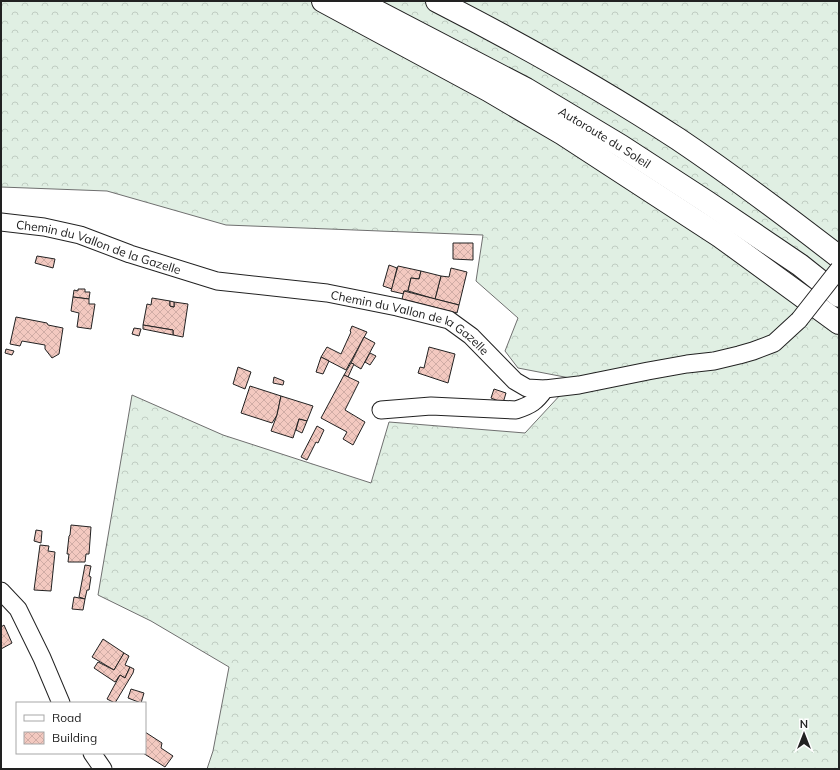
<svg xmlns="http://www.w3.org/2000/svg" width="840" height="770" font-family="Mulish,sans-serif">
<defs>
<pattern id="forest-crowns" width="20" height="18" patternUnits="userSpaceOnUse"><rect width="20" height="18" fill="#e0efe3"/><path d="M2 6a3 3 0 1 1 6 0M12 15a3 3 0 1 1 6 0" fill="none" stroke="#c0cdc2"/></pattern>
<pattern id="building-cross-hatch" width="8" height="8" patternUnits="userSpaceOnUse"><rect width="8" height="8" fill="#f3c9c0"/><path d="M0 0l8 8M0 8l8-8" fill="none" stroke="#d0aca5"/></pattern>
</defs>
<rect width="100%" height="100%" fill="#fff"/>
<!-- forest -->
<polygon fill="url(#forest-crowns)" stroke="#6f6f6f" points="1,1 839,1 839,769 207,769 213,751 229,667 151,621 98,595 132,395 223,435 371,483 389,422 525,433 575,379 518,368 505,351 518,318 476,281 483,235 226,225 107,191 1,187"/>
<!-- building -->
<g fill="url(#building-cross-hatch)" stroke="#222">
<polygon points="453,243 473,243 473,260 453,259"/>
<polygon points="37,256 55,259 53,268 35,263"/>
<polygon points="389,265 397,268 392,289 383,286"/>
<polygon points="398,266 421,271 419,279 411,278 408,291 404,291 404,294 391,291"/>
<polygon points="451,268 467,272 459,305 435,299 441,276 449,277"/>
<polygon points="421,271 441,276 435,299 408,291 411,278 419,279"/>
<polygon points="78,289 85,289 85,292 90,292 89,299 73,297 74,290 78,291"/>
<polygon points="404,291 459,305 457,313 402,299"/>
<polygon points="73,297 89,299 89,304 95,304 91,329 77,327 79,313 71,311"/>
<polygon points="152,298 170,301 170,306 174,307 174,302 188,304 183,337 173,335 173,330 143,325 147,304 151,305"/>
<polygon points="170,301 174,302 174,307 170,306"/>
<polygon points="16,317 47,323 48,325 63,328 59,354 52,358 45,349 45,345 22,341 20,346 10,344"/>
<polygon points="143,325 173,330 173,335 143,329"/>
<polygon points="352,326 367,332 346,370 321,357 327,347 341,354 351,332 350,331"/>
<polygon points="134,328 141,329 139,336 132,334"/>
<polygon points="364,337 375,343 361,369 351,363"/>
<polygon points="429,347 455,354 448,383 418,373 420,367 424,368"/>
<polygon points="6,349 14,351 12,355 5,353"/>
<polygon points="370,353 376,356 370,365 365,362"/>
<polygon points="321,357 329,361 323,374 316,372"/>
<polygon points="351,363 354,364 348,377 344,375"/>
<polygon points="238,367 251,372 245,389 233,384"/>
<polygon points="344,375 359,382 345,410 365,422 353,445 343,439 347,432 321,418"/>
<polygon points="274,377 284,381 283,385 273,383"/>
<polygon points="250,386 281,396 277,415 272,423 241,413"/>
<polygon points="494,389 506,393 503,403 491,398"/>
<polygon points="281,396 313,406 307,421 299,419 293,438 271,431 277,415"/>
<polygon points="299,419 307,421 302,433 296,430"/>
<polygon points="317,426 324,430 318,443 316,442 307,460 301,457"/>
<polygon points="71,525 91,527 89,554 86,554 85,562 68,562 69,554 67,554 69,536 70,535"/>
<polygon points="36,530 42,531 41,543 34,541"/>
<polygon points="40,545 49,546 48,551 55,552 51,591 34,590"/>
<polygon points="85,565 91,566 89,576 91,577 89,590 87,590 85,599 79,597"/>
<polygon points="74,597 85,599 83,610 72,609"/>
<polygon points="4,625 12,643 1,649 1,627"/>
<polygon points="103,639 124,653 114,670 92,657"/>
<polygon points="124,653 129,656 125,665 130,667 125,678 120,675 115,682 94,668 98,662 114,670"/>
<polygon points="130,667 134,669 133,673 115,703 107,699 120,675 125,678"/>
<polygon points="131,689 144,693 141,703 128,698"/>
<polygon points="145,732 162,743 161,748 173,756 165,767 143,753 145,753"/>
</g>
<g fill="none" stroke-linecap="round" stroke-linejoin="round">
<!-- street casing -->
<g stroke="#222" stroke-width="19">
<g id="street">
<path id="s1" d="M 1,222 L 44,227 L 80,235 L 130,254 L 217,281 L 327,293 L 397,307 L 449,320 L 471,336 L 515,381 L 527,388 L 545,389 L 579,385 L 648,371 L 687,364 L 714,361 L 739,355 L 753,351 L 774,343 L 799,320"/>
<path d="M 381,410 L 431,406 L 516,410 C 531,405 536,402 545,389"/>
<polyline points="1,591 18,609 42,658 61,703"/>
<polyline points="92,753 103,769"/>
</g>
</g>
<!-- highway casing -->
<g stroke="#222" stroke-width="24">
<g id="highway">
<polyline points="323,1 488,90 563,134 721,237 839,323"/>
<path id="s2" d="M 357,1 L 526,89 L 621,146 L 707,202 L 800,265 L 839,296"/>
<path d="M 437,1 C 519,43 600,88 678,139 C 733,176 786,216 839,257"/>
</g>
</g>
<!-- street -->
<use href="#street" stroke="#fff" stroke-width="17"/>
<!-- highway -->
<use href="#highway" stroke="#fff" stroke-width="22"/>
<!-- street-bridge casing -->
<g stroke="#222" stroke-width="19" stroke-linecap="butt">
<polyline id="street-bridge" points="799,320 839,269"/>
</g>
<!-- street-bridge -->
<use href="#street-bridge" stroke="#fff" stroke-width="17"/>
</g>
<g text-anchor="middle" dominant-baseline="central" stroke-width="3" stroke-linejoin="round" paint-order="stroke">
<!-- street labels -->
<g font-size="12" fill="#222" stroke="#fff">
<text stroke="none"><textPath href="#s2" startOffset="283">Autoroute du Soleil</textPath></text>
<text stroke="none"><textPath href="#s1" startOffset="101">Chemin du Vallon de la Gazelle</textPath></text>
<text stroke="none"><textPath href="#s1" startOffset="425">Chemin du Vallon de la Gazelle</textPath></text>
</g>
</g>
<!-- border -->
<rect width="840" height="770" fill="none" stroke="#222222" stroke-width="4"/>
<!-- legend -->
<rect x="16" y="702" width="130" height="52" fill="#ffffff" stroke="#a7a7a7"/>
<rect x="24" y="715" width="20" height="6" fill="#ffffff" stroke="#a7a7a7"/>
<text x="52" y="722" font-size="12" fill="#222222">Road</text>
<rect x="24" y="732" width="20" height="12" fill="url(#building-cross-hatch)" stroke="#a7a7a7"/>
<text x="52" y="742" font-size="12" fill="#222222">Building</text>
<!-- north arrow -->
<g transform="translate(804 734)" stroke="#ffffff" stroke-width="3" paint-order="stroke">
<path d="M0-3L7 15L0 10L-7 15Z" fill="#222222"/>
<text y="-6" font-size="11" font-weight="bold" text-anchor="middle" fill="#222222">N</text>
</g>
</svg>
